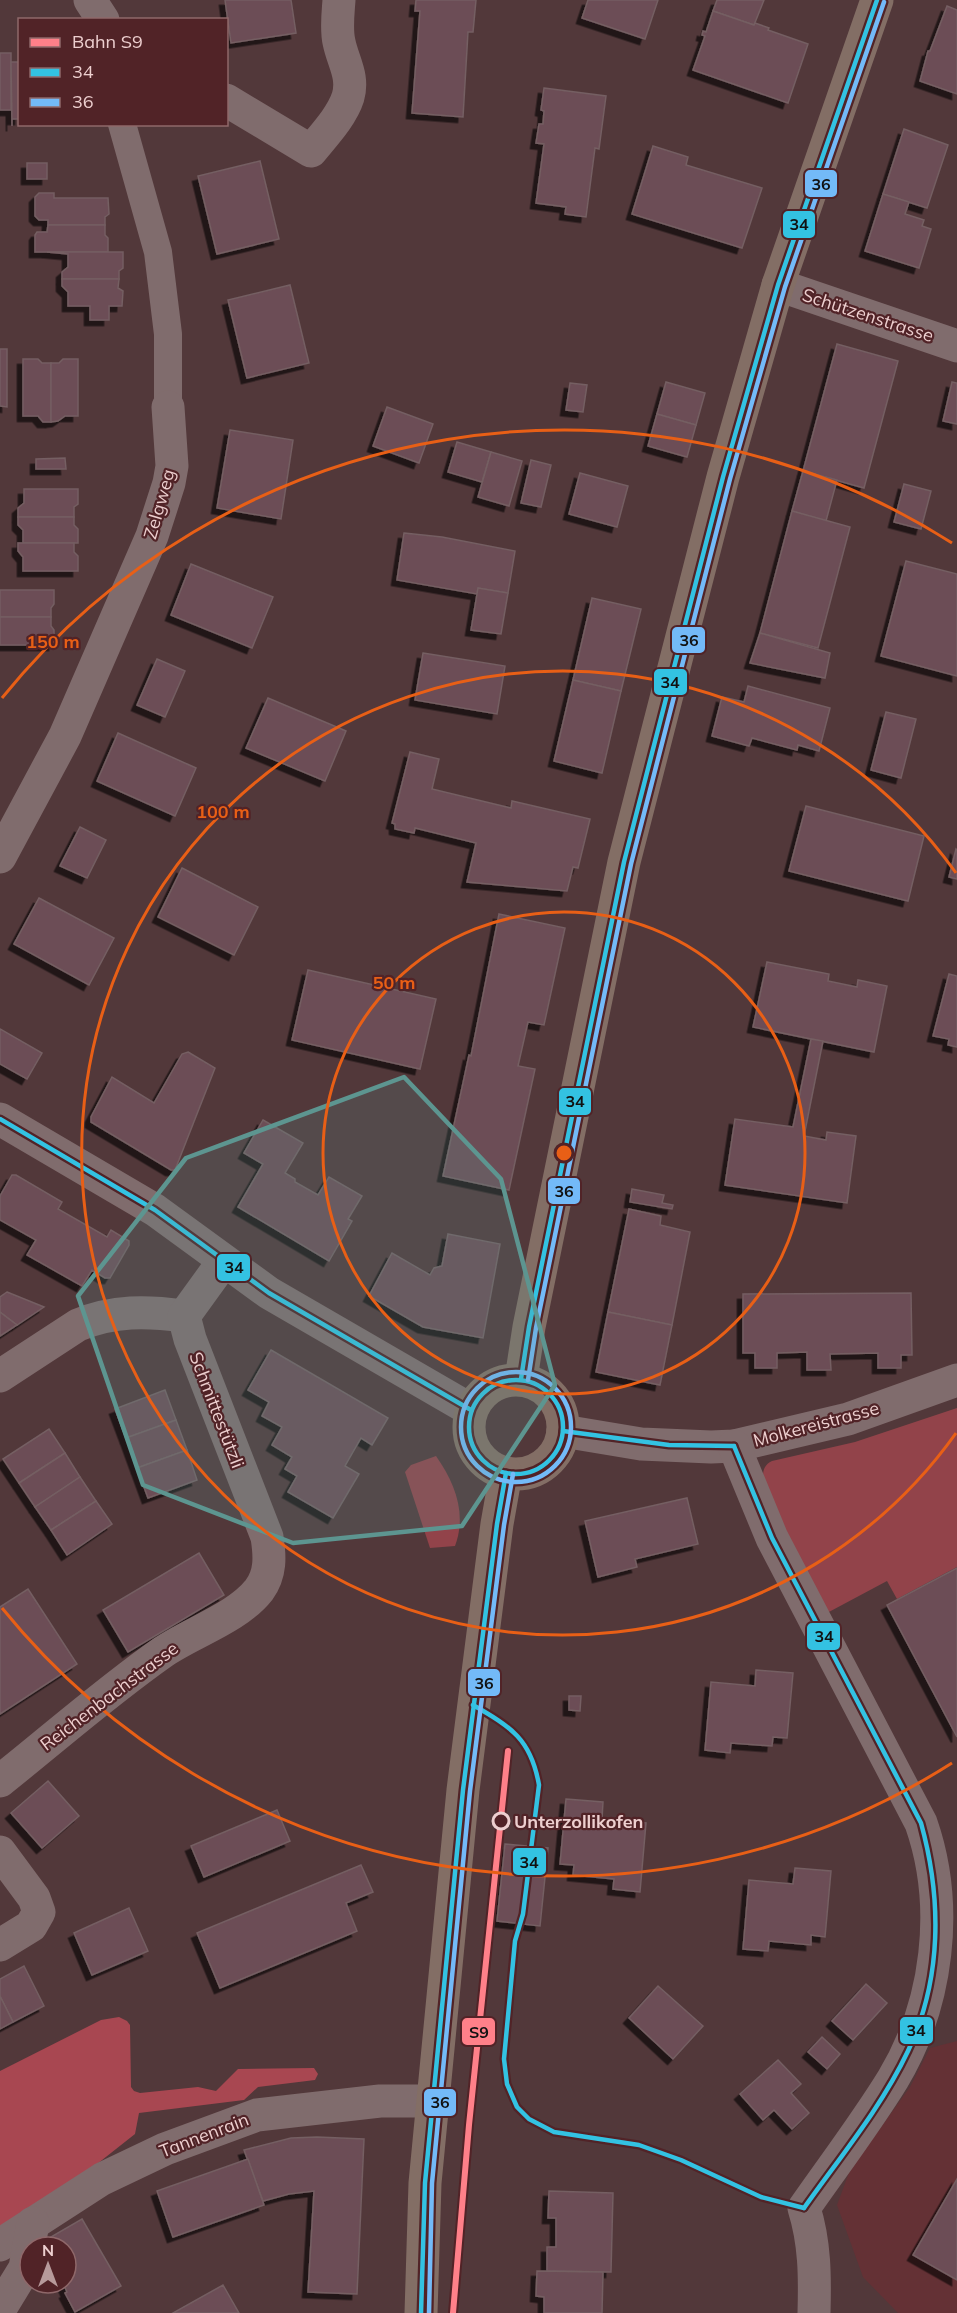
<svg xmlns="http://www.w3.org/2000/svg" width="957" height="2313" font-family="Mulish,sans-serif">
<defs>
<filter id="shadow"><feDropShadow dx="-5.5" dy="5.5" stdDeviation="0" flood-color="#0009"/></filter>
</defs>
<rect width="100%" height="100%" fill="#52383a"/>
<!-- built -->
<polygon fill="#643135" points="957,2041 957,2313 898,2313 863,2277 837,2205 850,2170 910,2087 930,2048"/>
<!-- green -->
<g fill="#92434a">
<path d="M 957,1408 L 957,1567 L 897,1599 L 887,1581 L 827,1613 L 765,1489 C 763,1477 760,1467 772,1461 L 855,1442 Z"/>
<path d="M 436,1456 C 455,1483 467,1514 455,1546 L 430,1548 L 405,1472 L 411,1465 Z"/>
</g>
<!-- forest -->
<polygon fill="#a84751" points="119,2017 127,2021 130,2025 131,2087 134,2091 140,2093 198,2087 216,2091 238,2069 314,2068 318,2074 315,2080 258,2087 244,2100 139,2113 135,2134 97,2164 0,2230 0,2071 101,2020"/>
<!-- building -->
<g fill="#6c4e56" stroke="#745e62" stroke-width="1.5" filter="url(#shadow)">
<polygon points="225,0 291,0 296,33 231,43"/>
<polygon points="416,0 476,0 473,32 468,32 463,117 412,113 420,11 415,11"/>
<polygon points="588,0 658,0 645,39 582,18"/>
<polygon points="717,0 764,0 754,25 713,11"/>
<polygon points="947,6 957,10 957,94 920,81 928,51 930,51"/>
<polygon points="713,11 754,25 755,23 769,28 768,30 808,44 788,103 693,70 705,36 702,35 703,31 706,32"/>
<rect x="0" y="53" width="11" height="57"/>
<polygon points="11,62 20,62 20,119 12,119 12,126"/>
<polygon points="544,88 606,96 599,149 595,148 586,217 565,214 566,207 536,203 544,144 536,143 539,124 543,124 544,111 541,110"/>
<polygon points="904,129 948,145 927,208 883,194"/>
<polygon points="653,146 688,157 686,165 762,188 742,248 632,214"/>
<polygon points="260,161 279,239 217,254 198,176"/>
<rect x="27" y="163" width="20" height="16"/>
<polygon points="39,193 54,193 54,198 108,198 109,214 105,217 105,225 48,225 48,220 39,220 35,216 35,197"/>
<polygon points="883,194 909,202 905,214 924,220 922,226 931,229 919,268 865,251"/>
<polygon points="48,225 105,225 105,235 108,238 108,252 35,252 35,235 37,232 47,232"/>
<polygon points="47,252 123,252 123,268 119,271 119,279 62,279 62,272 68,267 68,254"/>
<polygon points="62,279 119,279 118,288 123,291 122,306 109,306 109,320 90,320 90,306 68,306 68,292 62,286"/>
<polygon points="290,285 309,363 247,378 228,300"/>
<polygon points="837,344 898,361 864,488 803,471"/>
<polygon points="0,349 7,349 7,407 0,406"/>
<polygon points="23,359 38,359 42,363 51,363 51,422 43,422 38,416 23,416"/>
<polygon points="63,359 78,359 78,416 65,416 58,421 51,422 51,363 59,363"/>
<polygon points="666,382 705,393 696,425 657,414"/>
<polygon points="952,382 957,383 957,424 943,421"/>
<polygon points="570,383 587,385 583,412 566,410"/>
<polygon points="387,407 433,424 419,463 373,446"/>
<polygon points="657,414 696,425 687,457 648,446"/>
<polygon points="230,430 293,440 281,519 217,508"/>
<polygon points="457,442 491,452 482,482 448,472"/>
<polygon points="491,452 522,461 509,506 478,497"/>
<polygon points="65,458 66,469 36,469 36,459"/>
<polygon points="531,460 551,465 541,507 521,503"/>
<polygon points="803,471 837,480 826,521 792,511"/>
<polygon points="580,473 628,486 617,527 569,514"/>
<polygon points="904,484 931,491 921,529 894,522"/>
<polygon points="24,489 78,489 78,504 74,507 74,517 18,517 18,508 24,503"/>
<polygon points="792,511 850,527 818,648 760,633"/>
<polygon points="18,517 74,517 74,525 78,529 78,543 23,543 23,530 18,525"/>
<polygon points="404,533 442,537 515,551 508,593 478,588 477,594 397,580"/>
<polygon points="18,543 74,543 74,552 78,556 78,571 23,571 23,557 18,551"/>
<polygon points="906,561 957,574 957,676 881,656"/>
<polygon points="191,564 273,597 252,648 171,615"/>
<polygon points="478,588 508,593 501,634 471,630"/>
<polygon points="0,590 54,590 54,604 51,608 51,617 0,617"/>
<polygon points="592,598 641,609 621,691 573,680"/>
<polygon points="0,617 51,617 51,626 54,630 54,645 0,645"/>
<polygon points="760,633 830,653 825,678 750,663"/>
<polygon points="423,653 505,666 497,714 415,700"/>
<polygon points="157,659 185,671 165,717 137,705"/>
<polygon points="573,680 621,691 602,773 554,761"/>
<polygon points="748,686 830,708 819,751 798,745 797,750 752,738 749,746 712,736 722,697 744,702"/>
<polygon points="268,698 346,731 325,781 246,748"/>
<polygon points="886,712 916,719 901,778 871,770"/>
<polygon points="118,733 196,768 175,816 97,781"/>
<polygon points="410,752 439,759 432,789 511,808 512,801 590,819 578,868 573,867 567,891 467,882 476,843 415,828 414,833 395,829 395,824 392,823"/>
<polygon points="806,806 924,836 908,901 789,871"/>
<polygon points="80,827 106,840 87,878 60,866"/>
<polygon points="956,849 957,850 957,879 949,877"/>
<polygon points="182,868 258,907 234,955 158,917"/>
<polygon points="39,898 114,938 89,985 14,944"/>
<polygon points="499,914 565,928 544,1025 528,1022 518,1066 535,1069 509,1190 443,1176 469,1055 471,1056"/>
<polygon points="767,962 829,974 828,981 857,987 858,980 887,986 874,1052 753,1027"/>
<polygon points="308,970 436,999 420,1069 292,1040"/>
<polygon points="949,974 957,976 957,1047 948,1045 949,1039 933,1036"/>
<polygon points="0,1029 42,1053 27,1079 0,1064"/>
<polygon points="811,1039 823,1041 804,1136 826,1140 827,1132 856,1136 847,1203 725,1185 735,1119 793,1127"/>
<polygon points="188,1052 215,1068 175,1170 171,1170 91,1122 91,1117 112,1077 154,1103 182,1054"/>
<polygon points="263,1120 303,1143 285,1173 295,1179 295,1182 318,1195 329,1177 362,1196 348,1219 352,1221 329,1261 238,1207 263,1164 244,1153"/>
<polygon points="12,1175 16,1175 62,1202 58,1209 107,1237 111,1230 129,1241 129,1245 110,1278 105,1278 92,1270 82,1286 27,1255 36,1240 0,1220 0,1196"/>
<polygon points="632,1189 664,1195 662,1203 673,1205 672,1209 630,1202"/>
<polygon points="629,1209 661,1216 660,1225 690,1232 672,1325 608,1312"/>
<polygon points="448,1234 500,1244 483,1338 423,1327 369,1296 392,1253 430,1275 434,1268 442,1266"/>
<polygon points="7,1292 44,1307 17,1325 0,1312 0,1297"/>
<polygon points="911,1293 912,1355 901,1355 901,1368 878,1368 878,1353 830,1354 831,1370 807,1370 807,1352 777,1353 777,1368 755,1368 755,1353 743,1353 743,1294"/>
<polygon points="0,1312 17,1325 0,1336"/>
<polygon points="608,1312 672,1325 660,1385 596,1372"/>
<polygon points="271,1350 388,1418 372,1445 361,1438 345,1466 359,1474 333,1518 288,1492 297,1476 285,1469 292,1457 272,1445 282,1427 262,1416 269,1402 248,1390"/>
<polygon points="165,1390 176,1420 126,1438 115,1409"/>
<polygon points="176,1420 187,1450 137,1468 126,1438"/>
<polygon points="49,1429 65,1453 19,1483 3,1459"/>
<polygon points="187,1450 197,1480 148,1498 137,1468"/>
<polygon points="65,1453 80,1477 35,1507 19,1483"/>
<polygon points="80,1477 96,1501 51,1530 35,1507"/>
<polygon points="687,1498 698,1544 635,1559 637,1567 598,1577 585,1521"/>
<polygon points="96,1501 112,1524 67,1555 51,1530"/>
<polygon points="199,1553 224,1595 128,1652 103,1610"/>
<polygon points="957,1568 957,1737 887,1605"/>
<polygon points="28,1589 77,1664 0,1714 0,1607"/>
<polygon points="756,1670 793,1673 787,1738 773,1737 772,1746 731,1743 730,1753 705,1750 711,1682 755,1686"/>
<polygon points="569,1696 581,1696 580,1711 569,1710"/>
<polygon points="48,1781 79,1816 42,1848 11,1813"/>
<polygon points="566,1799 603,1802 602,1819 646,1823 640,1892 613,1889 614,1879 573,1875 574,1865 560,1864"/>
<polygon points="277,1810 290,1841 204,1877 191,1846"/>
<polygon points="505,1844 548,1848 540,1926 497,1921"/>
<polygon points="361,1865 373,1892 346,1903 357,1931 220,1988 197,1933"/>
<polygon points="795,1868 831,1871 825,1937 811,1935 811,1945 769,1941 768,1951 743,1949 749,1880 793,1884"/>
<polygon points="129,1908 148,1951 92,1975 74,1933"/>
<polygon points="24,1966 44,2006 13,2022 0,1996 0,1979"/>
<polygon points="866,1984 887,2003 853,2040 832,2021"/>
<polygon points="658,1986 703,2026 673,2059 629,2018"/>
<polygon points="0,1996 13,2022 0,2029"/>
<polygon points="822,2037 840,2054 827,2069 808,2052"/>
<polygon points="778,2060 801,2084 791,2093 809,2113 792,2129 774,2110 763,2120 740,2094"/>
<polygon points="317,2137 364,2139 357,2294 308,2292 314,2191 289,2194 263,2201 244,2150 291,2138"/>
<polygon points="248,2159 264,2205 173,2237 157,2191"/>
<polygon points="957,2179 957,2280 913,2255"/>
<polygon points="549,2191 613,2193 611,2272 547,2271 547,2247 556,2247 556,2218 548,2218"/>
<polygon points="82,2219 121,2286 75,2312 65,2293 67,2292 63,2283 66,2283 66,2247 38,2247 37,2245"/>
<polygon points="537,2271 603,2272 602,2313 544,2313 544,2297 536,2296"/>
<polygon points="223,2285 239,2313 173,2313"/>
</g>
<g fill="none" stroke-linecap="round" stroke-linejoin="round">
<!-- pedestrian -->
<polyline stroke="#806c6d" stroke-width="28" points="122,124 158,252 168,334 168,407"/>
<!-- minor -->
<g stroke="#806c6d" stroke-width="33">
<polyline points="90,0 103,20"/>
<path d="M 226,100 L 311,151 C 324,135 342,116 348,97 C 354,76 343,62 339,42 C 336,29 338,14 339,0"/>
<polyline points="778,285 957,346"/>
<polyline points="0,857 65,736 152,536 169,483 172,466 168,407"/>
<path d="M 0,1376 L 78,1325 C 114,1310 147,1311 184,1316"/>
<polyline points="563,1431 641,1444 711,1447 734,1446 848,1419 957,1380"/>
<path d="M 734,1446 L 772,1538 L 921,1823 C 950,1906 938,2004 893,2079 C 866,2123 834,2165 804,2208 C 815,2243 815,2277 814,2313"/>
<path d="M 0,1781 C 54,1738 106,1692 163,1652 C 192,1632 237,1618 259,1590 C 271,1574 270,1556 267,1537 L 190,1339 L 184,1316 L 223,1262"/>
<polyline points="0,1852 34,1898 39,1912 31,1926 0,1945"/>
<polyline points="0,2245 102,2179 165,2149 257,2115 380,2101 432,2101"/>
<polyline points="0,2309 25,2268 33,2223"/>
</g>
<!-- tertiary -->
<polyline stroke="#806c6d" stroke-width="33" points="0,1119 155,1210 269,1293 471,1410"/>
<!-- primary -->
<g stroke="#836e65" stroke-width="33">
<polyline points="521,1379 529,1327 624,862 723,477 778,285 877,0"/>
<circle cx="516" cy="1427" r="47"/>
<polyline points="421,2313 425,2183 463,1790 497,1524 506,1473"/>
</g>
<!-- bus-1 casing -->
<g stroke="#512327" stroke-width="9">
<g id="bus-1">
<polyline points="0,1119 155,1210 269,1293 471,1410"/>
<polyline points="521,1379 529,1327 624,862 723,477 778,285 877,0"/>
<circle cx="516" cy="1427" r="47"/>
<polyline points="563,1431 669,1445 734,1446"/>
<path d="M 734,1446 L 772,1538 L 921,1823 C 942,1899 942,1979 908,2051 C 881,2108 840,2157 804,2208"/>
<path d="M 473,1705 C 511,1727 531,1739 539,1785 L 523,1914 L 515,1941 L 504,2059 L 507,2084 L 517,2107 L 529,2119 L 554,2132 L 639,2145 L 681,2160 L 761,2197 L 804,2208"/>
<polyline points="421,2313 425,2183 463,1790 497,1524 506,1473"/>
</g>
</g>
<!-- bus-2 casing -->
<g stroke="#512327" stroke-width="9">
<g id="bus-2">
<circle cx="516" cy="1427" r="55"/>
<polyline points="528,1380 536,1328 631,864 730,479 785,287 884,2"/>
<polyline points="429,2313 432,2183 470,1791 504,1525 513,1474"/>
</g>
</g>
<!-- bus-1 -->
<use href="#bus-1" stroke="#33c2e2" stroke-width="4.5"/>
<!-- bus-2 -->
<use href="#bus-2" stroke="#73baf8" stroke-width="4.5"/>
<!-- rail-1 casing -->
<g stroke="#512327" stroke-width="10">
<polyline id="rail-1" points="453,2313 469,2125 508,1751"/>
</g>
<!-- rail-1 -->
<use href="#rail-1" stroke="#ff8089" stroke-width="6"/>
</g>
<!-- marked area -->
<path fill="#5d9590" fill-opacity="0.2" stroke="#5d9590" stroke-width="4.5" stroke-linejoin="round" d="M 404,1077 L 501,1179 L 555,1385 L 462,1526 L 293,1543 L 143,1485 L 78,1296 L 186,1158 Z"/>
<!-- distance rings -->
<g fill="none" stroke="#e85f16" stroke-width="3">
<circle cx="564" cy="1153" r="241"/>
<path d="M956 1433A482 482 0 1 1 956 873"/>
<path d="M952 1763A723 723 0 0 1 2 1608M2 698A723 723 0 0 1 952 543"/>
</g>
<!-- markers -->
<circle fill="#512327" stroke="#edcfcf" stroke-width="3" cx="501" cy="1821" r="8"/>
<g text-anchor="middle" dominant-baseline="central" stroke-width="4.5" stroke-linejoin="round" paint-order="stroke">
<!-- street labels -->
<g font-size="18" fill="#edcfcf" stroke="#512327">
<text transform="translate(868 315) rotate(18)">Schützenstrasse</text>
<text transform="translate(159 504) rotate(-74)">Zelgweg</text>
<text transform="translate(217 1410) rotate(69)">Schmittestützli</text>
<text transform="translate(816 1424) rotate(-15)">Molkereistrasse</text>
<text transform="translate(109 1696) rotate(-37)">Reichenbachstrasse</text>
<text transform="translate(204 2135) rotate(-21)">Tannenrain</text>
</g>
<!-- stop labels -->
<g font-size="18" font-weight="bold" fill="#edcfcf" stroke="#512327" text-anchor="start">
<text x="514" y="1821">Unterzollikofen</text>
</g>
</g>
<circle cx="564" cy="1153" r="9" fill="#e85f16" stroke="#512327" stroke-width="3"/>
<g font-size="18" text-anchor="middle" font-weight="bold" fill="#e85f16" stroke="#512327" stroke-width="4.5" stroke-linejoin="round" paint-order="stroke">
<text x="53" y="648">150 m</text>
<text x="223" y="818">100 m</text>
<text x="394" y="989">50 m</text>
</g>
<g stroke="#512327" stroke-width="2">
<rect x="804" y="169" width="34" height="29" rx="6" fill="#73baf8"/>
<rect x="782" y="210" width="34" height="29" rx="6" fill="#33c2e2"/>
<rect x="671" y="626" width="35" height="28" rx="6" fill="#73baf8"/>
<rect x="653" y="668" width="35" height="28" rx="6" fill="#33c2e2"/>
<rect x="558" y="1087" width="34" height="29" rx="6" fill="#33c2e2"/>
<rect x="547" y="1177" width="34" height="28" rx="6" fill="#73baf8"/>
<rect x="216" y="1253" width="35" height="29" rx="6" fill="#33c2e2"/>
<rect x="806" y="1622" width="35" height="29" rx="6" fill="#33c2e2"/>
<rect x="467" y="1668" width="34" height="29" rx="6" fill="#73baf8"/>
<rect x="512" y="1847" width="35" height="29" rx="6" fill="#33c2e2"/>
<rect x="899" y="2016" width="35" height="29" rx="6" fill="#33c2e2"/>
<rect x="461" y="2017" width="35" height="29" rx="6" fill="#ff8089"/>
<rect x="423" y="2088" width="34" height="29" rx="6" fill="#73baf8"/>
</g>
<g font-size="16" text-anchor="middle" font-weight="bold" fill="#111">
<text x="821" y="190">36</text>
<text x="799" y="230">34</text>
<text x="689" y="646">36</text>
<text x="670" y="688">34</text>
<text x="575" y="1107">34</text>
<text x="564" y="1197">36</text>
<text x="234" y="1273">34</text>
<text x="824" y="1642">34</text>
<text x="484" y="1689">36</text>
<text x="529" y="1868">34</text>
<text x="916" y="2036">34</text>
<text x="479" y="2038">S9</text>
<text x="440" y="2108">36</text>
</g>
<!-- legend -->
<rect x="18" y="18" width="210" height="108" fill="#512327" stroke="#8f686a" stroke-width="1.5"/>
<rect x="30" y="38" width="30" height="9" fill="#ff8089" stroke="#8f686a" stroke-width="1.5"/>
<text x="72" y="48" font-size="18" fill="#edcfcf">Bahn S9</text>
<rect x="30" y="68" width="30" height="9" fill="#33c2e2" stroke="#8f686a" stroke-width="1.5"/>
<text x="72" y="78" font-size="18" fill="#edcfcf">34</text>
<rect x="30" y="98" width="30" height="9" fill="#73baf8" stroke="#8f686a" stroke-width="1.5"/>
<text x="72" y="108" font-size="18" fill="#edcfcf">36</text>
<!-- north arrow -->
<g transform="translate(48 2265)"><circle r="28" fill="#512327" stroke="#8f686a" stroke-width="1.5"/>
<path d="M0-4.5L10 22L0 15L-10 22Z" fill="#b79a9b"/>
<text y="-9" font-size="16" font-weight="bold" text-anchor="middle" fill="#edcfcf">N</text>
</g>
</svg>
